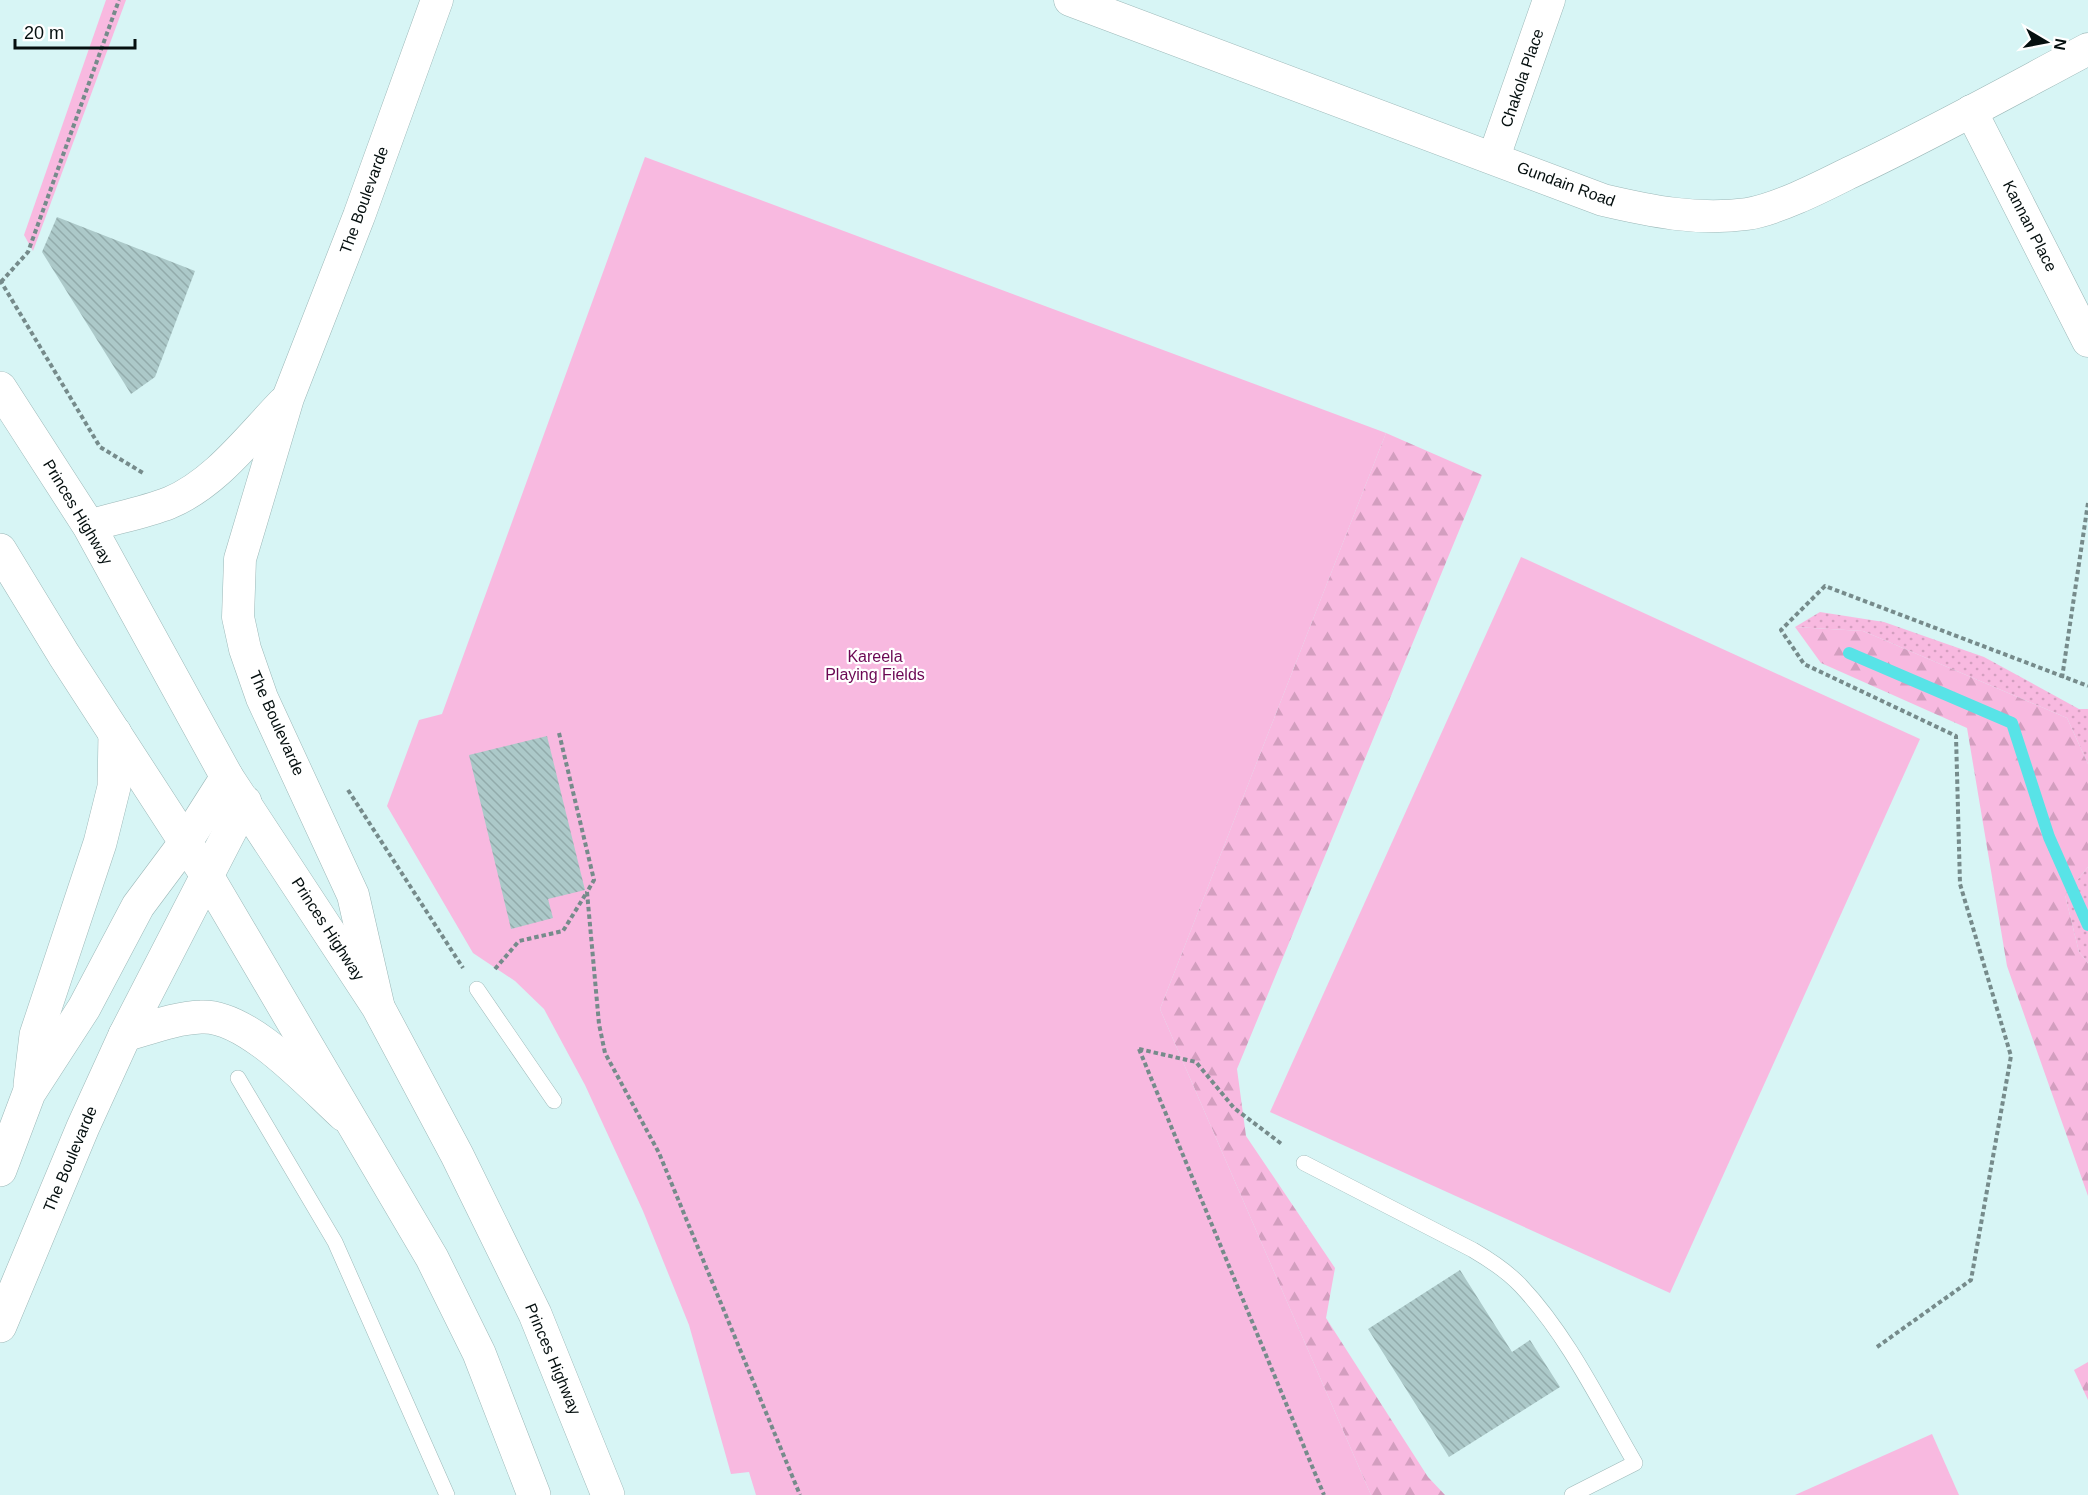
<svg xmlns="http://www.w3.org/2000/svg" width="2088" height="1495" font-family="Arial,sans-serif">
<defs>
<pattern id="grass-dots" width="8" height="8" patternUnits="userSpaceOnUse" patternTransform="scale(1.5)"><rect width="8" height="8" fill="#f8b9e0"/><path d="M2 2h.1M6 6h.1" fill="none" stroke="#d39ebf" stroke-width="1.8" stroke-linecap="round"/></pattern>
<pattern id="forest-firs" width="22" height="20" patternUnits="userSpaceOnUse" patternTransform="scale(1.5)"><rect width="22" height="20" fill="#f8b9e0"/><path d="M5 1l3.5 6h-7zM16 11l3.5 6h-7z" fill="#d39ebf"/></pattern>
<pattern id="building-back-hatch" width="6" height="6" patternUnits="userSpaceOnUse" patternTransform="scale(1.5)"><rect width="6" height="6" fill="#acc9c9"/><path d="M-1 5l2 2M0 0l6 6M5-1l2 2" fill="none" stroke="#92abab"/></pattern>
</defs>
<rect width="100%" height="100%" fill="#d7f5f5"/>
<!-- grass -->
<g fill="url(#grass-dots)">
<polygon points="1820,612 1884,622 1984,657 2079,709 2088,709 2088,764 2067,718 1863,631 1795,627"/>
<polygon points="2088,867 2088,963 2079,952 2065,895"/>
</g>
<!-- forest -->
<g fill="url(#forest-firs)">
<polygon points="1386,433 1482,475 1237,1069 1246,1136 1335,1268 1326,1318 1428,1477 1445,1495 1371,1495 1160,1009"/>
<polygon points="1795,627 1863,631 2067,718 2088,764 2088,867 2065,895 2079,952 2088,963 2088,1196 2007,966 1967,728 1821,663"/>
<polygon points="2088,1362 2088,1400 2074,1370"/>
</g>
<!-- park -->
<g fill="#f8b9e0">
<polygon points="106,0 126,0 33,251 24,235"/>
<polygon points="645,157 1386,433 1160,1009 1371,1495 756,1495 749,1472 731,1474 689,1325 643,1211 585,1085 544,1009 515,981 473,953 387,806 419,720 442,714"/>
<polygon points="1521,557 1920,739 1670,1293 1270,1112"/>
<polygon points="1932,1434 1959,1495 1795,1495"/>
</g>
<g fill="none" stroke-linecap="round" stroke-linejoin="round">
<!-- stream -->
<polyline stroke="#58e3e7" stroke-width="12" points="1849,653 2012,723 2049,837 2088,925"/>
</g>
<!-- building -->
<g fill="url(#building-back-hatch)">
<polygon points="57,217 195,271 155,377 131,394 42,252"/>
<polygon points="547,736 585,890 548,899 553,918 511,929 469,755"/>
<polygon points="1460,1270 1512,1352 1530,1340 1560,1387 1449,1457 1368,1329"/>
</g>
<g fill="none" stroke-linecap="round" stroke-linejoin="round">
<!-- service casing -->
<g stroke="#9cb8b8" stroke-width="16">
<g id="service">
<polyline points="477,989 554,1101"/>
<polyline points="238,1078 335,1242 447,1495"/>
<path d="M 1304,1163 L 1473,1250 C 1490,1260 1507,1271 1521,1286 C 1568,1336 1600,1403 1635,1463 L 1572,1495"/>
</g>
</g>
<!-- minor casing -->
<g stroke="#9cb8b8" stroke-width="33">
<g id="minor">
<path d="M 1070,0 L 1603,200 C 1650,211 1698,221 1747,214 C 1778,209 1821,187 1849,173 C 1930,135 2009,91 2088,49"/>
<polyline points="1971,111 2088,341"/>
<polyline points="1494,157 1549,0"/>
<path d="M 89,526 C 115,518 143,513 169,503 C 215,484 249,438 283,403"/>
<polyline points="378,1004 353,895 262,698 245,649 238,617 240,559 288,398 359,216 437,0"/>
</g>
</g>
<!-- secondary casing -->
<g stroke="#9cb8b8" stroke-width="34">
<g id="secondary">
<path d="M 125,1035 C 150,1028 175,1018 201,1017 C 247,1014 311,1085 344,1115"/>
<polyline points="30,1085 36,1035 100,843 114,787 115,733"/>
<polyline points="0,1170 29,1093 84,1008 138,906 185,843 227,777"/>
<polyline points="0,1326 83,1127 125,1035 245,802"/>
</g>
</g>
<!-- trunk casing -->
<g stroke="#9cb8b8" stroke-width="34">
<g id="trunk">
<polyline points="0,388 89,526 227,777 378,1007 457,1155 535,1314 608,1495"/>
<polyline points="0,550 64,655 206,874 432,1258 479,1353 534,1495"/>
</g>
</g>
<!-- path -->
<g stroke="#768b8b" stroke-width="4" stroke-dasharray="4.5 3" stroke-linecap="butt">
<polyline points="0,280 100,447 143,473"/>
<polyline points="1,282 28,252 119,0"/>
<polyline points="2062,678 2088,503"/>
<polyline points="559,733 594,880 587,892 599,1024 605,1053 659,1153 800,1495"/>
<polyline points="348,790 463,968"/>
<polyline points="495,969 519,941 563,931 587,892"/>
<polyline points="1139,1049 1324,1495"/>
<polyline points="1139,1049 1196,1062 1234,1108 1283,1145"/>
<polyline points="1877,1347 1971,1280 2011,1056 1960,884 1956,736 1804,664 1781,630 1825,586 2088,686"/>
</g>
<!-- service -->
<use href="#service" stroke="#fff" stroke-width="15"/>
<!-- minor -->
<use href="#minor" stroke="#fff" stroke-width="32"/>
<!-- secondary -->
<use href="#secondary" stroke="#fff" stroke-width="33"/>
<!-- trunk -->
<use href="#trunk" stroke="#fff" stroke-width="33"/>
</g>
<g text-anchor="middle" dominant-baseline="central" stroke-width="4.5" stroke-linejoin="round" paint-order="stroke">
<!-- street labels -->
<g font-size="16" fill="#050f0f" stroke="#fff">
<text transform="translate(1522 78) rotate(-71)">Chakola Place</text>
<text transform="translate(1566 184) rotate(20)">Gundain Road</text>
<text transform="translate(364 200) rotate(-70)">The Boulevarde</text>
<text transform="translate(2030 226) rotate(63)">Kannan Place</text>
<text transform="translate(78 512) rotate(59)">Princes Highway</text>
<text transform="translate(277 723) rotate(66)">The Boulevarde</text>
<text transform="translate(328 929) rotate(57)">Princes Highway</text>
<text transform="translate(70 1159) rotate(-67)">The Boulevarde</text>
<text transform="translate(553 1359) rotate(67)">Princes Highway</text>
</g>
<!-- park labels -->
<g font-size="16" fill="#6b0753" stroke="#fff">
<text x="875" y="656">Kareela<tspan x="875" dy="18">Playing Fields</tspan></text>
</g>
</g>
<!-- north arrow -->
<g transform="translate(2046 42) rotate(100)" stroke="#ffffff" stroke-width="4.5" paint-order="stroke">
<path d="M0-4.5L10 22L0 15L-10 22Z" fill="#050f0f"/>
<text y="-9" font-size="16" font-weight="bold" text-anchor="middle" fill="#050f0f">N</text>
</g>
<!-- scale -->
<path d="M15 39v9h120v-9" fill="none" stroke="#050f0f" stroke-width="3"/>
<text x="24" y="39" font-size="18" fill="#050f0f" stroke="#ffffff" stroke-width="4.5" paint-order="stroke">20 m</text>
</svg>
